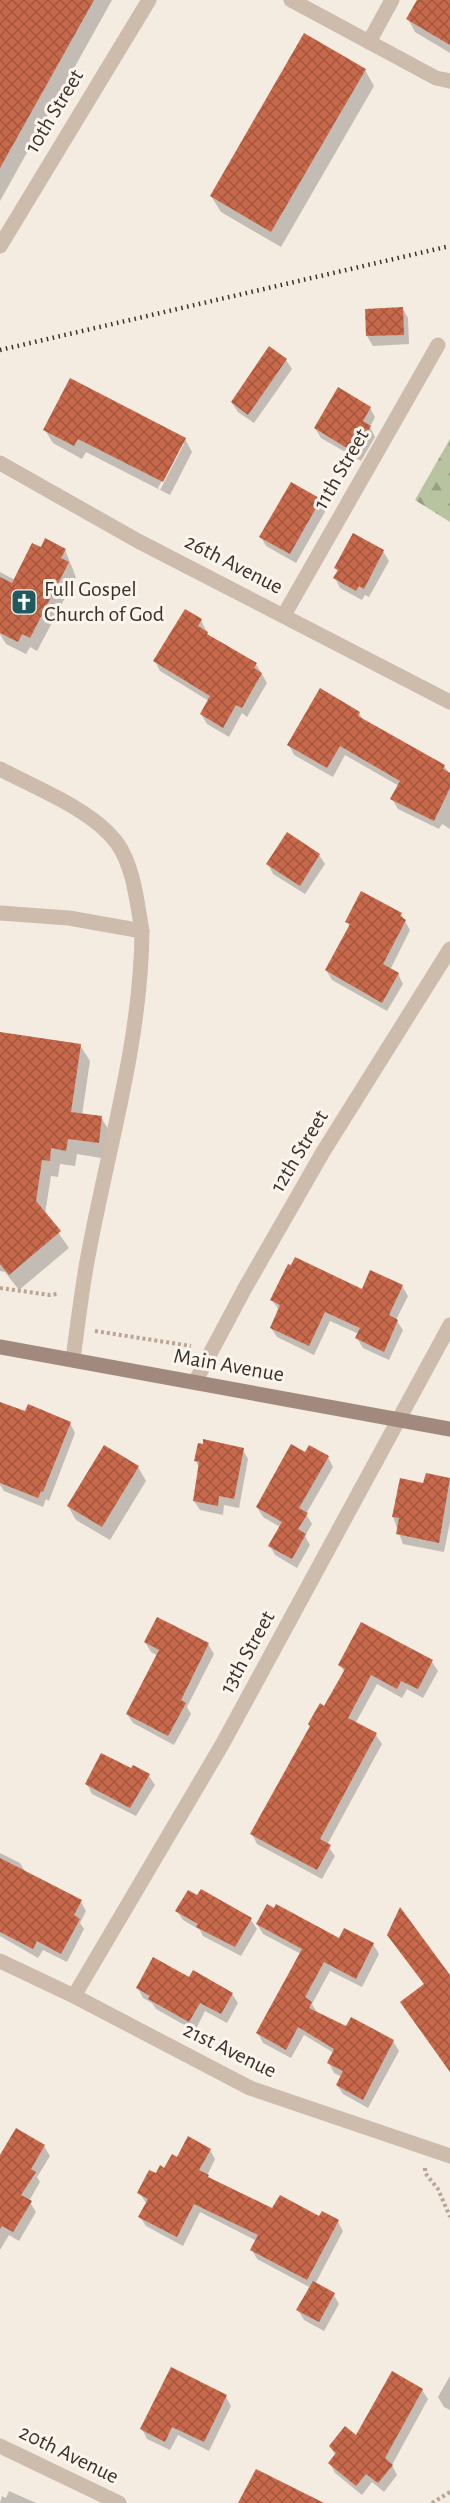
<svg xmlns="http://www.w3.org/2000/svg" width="450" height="2503" font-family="'Alegreya Sans',sans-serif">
<defs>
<pattern id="forest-firs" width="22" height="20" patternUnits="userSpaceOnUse" patternTransform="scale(1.5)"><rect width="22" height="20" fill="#b8c4a0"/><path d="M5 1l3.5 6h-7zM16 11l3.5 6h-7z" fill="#97a083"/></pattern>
<pattern id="building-cross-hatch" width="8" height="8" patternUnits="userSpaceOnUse" patternTransform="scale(1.5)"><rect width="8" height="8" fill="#c8694b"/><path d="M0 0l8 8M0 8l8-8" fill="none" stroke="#a4573f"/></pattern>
</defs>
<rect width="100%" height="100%" fill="#f4ebe1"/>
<!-- forest -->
<polygon fill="url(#forest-firs)" points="450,439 450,522 415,500"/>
<!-- shadow -->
<g fill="#0003" fill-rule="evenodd">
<polygon points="0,0 112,0 0,201"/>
<polygon points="419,0 450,0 450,53 415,32 408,19"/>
<polygon points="365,70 374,86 281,247 221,212 211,196"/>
<polygon points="403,309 408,318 409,344 373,346 367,336"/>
<polygon points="286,360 292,369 254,423 238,412 232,403"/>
<polygon points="370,408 375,417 370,427 375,437 361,461 321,438 315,428"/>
<path d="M 45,430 L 185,439 L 192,452 L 170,495 L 86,452 L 82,459 L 53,443 ZM 181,444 L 184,444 L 160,490 L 158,488 Z"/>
<polygon points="320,501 326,510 296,563 266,546 261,537"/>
<polygon points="41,549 65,550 76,577 37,651 30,647 26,654 6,644 0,634 0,572 15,580"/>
<polygon points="383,551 389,561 369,597 365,595 362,600 340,588 335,578 338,572 336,568"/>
<polygon points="201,620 209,637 256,664 267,683 247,717 242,713 229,737 207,724 201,714 209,701 160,671 155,661"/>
<polygon points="359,713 363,720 444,766 450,774 450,829 442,824 439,829 398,809 392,799 399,786 345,755 333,777 294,755 289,745"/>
<polygon points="319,855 325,864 305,894 273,874 268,864"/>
<polygon points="401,914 410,930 390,970 398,974 403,984 387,1011 332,980 326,970 350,927 347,922"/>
<polygon points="0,1034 80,1045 90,1061 82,1115 101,1117 111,1134 107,1159 77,1154 75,1166 60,1164 58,1177 51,1176 45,1214 69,1248 19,1290 5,1272 0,1271"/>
<polygon points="402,1286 408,1296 396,1320 403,1330 389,1360 363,1348 357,1338 359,1334 330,1321 314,1355 277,1337 271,1328 279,1310 272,1300"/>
<polygon points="0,1403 26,1413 70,1423 75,1433 49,1501 46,1499 43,1507 4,1491 0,1485"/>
<polygon points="243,1450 248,1459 239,1508 224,1505 223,1515 200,1510 194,1501 199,1468 196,1461"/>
<polygon points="306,1454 328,1457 333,1467 306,1514 312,1524 305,1536 310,1545 297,1568 275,1555 270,1546 280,1527 263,1517 257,1507"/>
<polygon points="138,1467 146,1481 110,1540 76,1520 68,1506"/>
<polygon points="427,1475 450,1480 450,1522 444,1552 403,1544 393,1517 425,1485"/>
<polygon points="145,1642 208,1644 214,1654 187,1707 191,1714 174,1745 133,1723 127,1714 158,1656 151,1652"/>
<polygon points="432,1662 438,1671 423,1698 407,1689 402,1698 377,1684 355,1724 376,1735 382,1744 327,1845 335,1856 322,1879 257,1844 252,1834 345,1673 340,1665"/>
<polygon points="133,1767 149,1776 155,1785 136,1816 92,1794 87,1784 132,1770"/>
<polygon points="0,1853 20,1863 26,1873 81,1902 86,1911 80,1923 84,1929 67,1962 43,1950 38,1958 0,1936"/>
<polygon points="177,1911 251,1920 257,1929 241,1956 203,1936 200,1930 183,1920"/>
<polygon points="257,1924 373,1944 379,1954 362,1987 330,1971 312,2004 318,2014 347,2028 393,2041 399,2051 368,2108 343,2094 337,2085 342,2077 334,2073 329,2063 334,2053 304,2035 291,2058 263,2043 258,2033 301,1954 263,1934"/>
<polygon points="190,1979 232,1994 238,2003 227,2023 205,2011 195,2031 156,2009 152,2003 143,1998 138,1988"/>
<polygon points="17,2130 44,2146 50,2156 37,2177 40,2182 29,2201 36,2212 19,2241 9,2235 0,2250 0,2154 2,2155"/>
<polygon points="210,2150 215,2159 207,2176 210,2180 273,2210 338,2222 343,2231 315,2284 334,2295 339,2304 324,2331 304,2320 298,2310 311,2288 257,2259 252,2250 257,2241 200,2212 183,2246 146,2226 140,2217 147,2204 139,2193 178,2159"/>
<polygon points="450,2376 450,2410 444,2407 438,2397"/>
<polygon points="422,2390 428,2399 392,2465 397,2475 384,2492 372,2482 362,2495 335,2473 330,2463 336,2456 330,2447 357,2437"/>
<polygon points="226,2397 231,2406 209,2451 178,2435 170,2450 147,2439 142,2429"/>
<polygon points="9,2491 36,2503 0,2503 2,2496 6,2498"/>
</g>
<!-- building -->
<g fill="url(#building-cross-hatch)">
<polygon points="0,0 94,0 0,168"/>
<polygon points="417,0 450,0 450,45 406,19"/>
<polygon points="304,33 366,69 271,232 210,196"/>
<polygon points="403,307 404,335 366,336 365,309"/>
<polygon points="269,346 287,359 248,415 231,402"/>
<polygon points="70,378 186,438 163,482 78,439 74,446 43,430"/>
<polygon points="338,387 371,407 363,421 371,426 355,453 314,428"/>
<polygon points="291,482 321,499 290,554 259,537"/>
<polygon points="353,533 384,550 364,589 359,586 356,591 333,578 338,570 334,568"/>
<polygon points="45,538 66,549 61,558 69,562 30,638 22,634 18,642 0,633 0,577 12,583 32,543 41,547"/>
<polygon points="185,609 202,619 198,626 208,632 207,634 257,663 254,668 262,673 242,708 236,705 223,728 200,714 210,696 153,661"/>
<polygon points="320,688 360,712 358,716 445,765 443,769 450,773 450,788 434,821 390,799 400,781 340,746 327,768 287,745"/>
<polygon points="287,832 320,854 300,886 266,864"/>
<polygon points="361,891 402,913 400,916 406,920 383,964 399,973 382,1003 325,970 350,924 345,922"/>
<polygon points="0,1032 81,1044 71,1112 102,1116 99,1143 68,1139 66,1151 51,1148 50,1161 42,1160 36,1201 61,1231 9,1275 0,1264"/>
<polygon points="295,1257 362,1289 370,1270 403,1285 389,1315 398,1320 384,1352 355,1338 360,1328 325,1312 309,1346 270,1328 280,1305 270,1300 288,1264 291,1265"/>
<polygon points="0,1402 25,1411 28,1404 71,1422 43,1492 41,1491 38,1498 0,1483"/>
<polygon points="203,1439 244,1448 234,1499 219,1496 218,1506 193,1501 199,1462 194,1461 198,1443 203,1444"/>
<polygon points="291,1444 305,1452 309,1445 329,1456 299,1508 308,1513 298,1529 306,1534 292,1559 268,1546 282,1522 256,1507"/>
<polygon points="104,1445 139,1466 102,1527 67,1506"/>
<polygon points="426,1473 450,1478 439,1543 396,1534 399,1518 392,1517 400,1478 423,1483"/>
<polygon points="157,1617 209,1643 181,1700 186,1703 168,1736 126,1714 159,1650 144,1642"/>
<polygon points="361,1622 433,1660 418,1689 401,1681 397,1689 371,1675 348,1718 377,1733 320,1839 331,1845 317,1870 250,1834 310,1726 308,1724 320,1703 324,1706 345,1669 338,1665"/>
<polygon points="101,1753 131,1768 133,1765 150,1774 130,1808 85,1784"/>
<polygon points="0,1858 82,1900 74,1915 80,1919 61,1954 37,1941 33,1949 0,1932"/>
<polygon points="201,1889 252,1918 235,1947 196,1927 198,1924 175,1911 188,1890 197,1895"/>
<polygon points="267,1904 274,1908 276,1904 339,1938 344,1928 374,1943 356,1979 324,1962 305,1997 312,2002 309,2008 346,2026 351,2017 394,2040 363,2100 336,2085 343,2071 327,2063 334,2049 298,2027 286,2050 256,2033 302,1949 256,1924"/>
<polygon points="400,1907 450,1975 450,2072 400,2002 424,1984 387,1935"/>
<polygon points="153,1957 189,1977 193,1970 233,1993 221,2014 200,2003 189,2022 148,1999 150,1996 136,1988"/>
<polygon points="16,2128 45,2145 31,2169 36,2172 21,2195 32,2201 13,2232 2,2226 0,2229 0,2155"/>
<polygon points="188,2136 211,2149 199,2170 209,2175 208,2177 272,2208 280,2195 319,2216 322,2211 339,2220 307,2280 250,2250 258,2235 194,2204 177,2237 138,2217 148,2199 137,2193 149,2170 156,2173 160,2165 164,2168 172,2154 177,2157"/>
<polygon points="313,2281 335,2293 319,2322 296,2310"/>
<polygon points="171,2367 227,2395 204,2442 172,2427 165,2442 140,2429"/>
<polygon points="392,2371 423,2389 385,2458 393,2465 378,2483 366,2474 356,2486 328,2463 336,2453 329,2446 345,2426 356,2435"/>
<polygon points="256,2469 324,2503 238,2503"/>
</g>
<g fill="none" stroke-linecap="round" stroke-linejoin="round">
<!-- path -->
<g stroke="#b9a596" stroke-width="4" stroke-dasharray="3 3" stroke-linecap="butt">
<polyline points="0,1288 50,1295 57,1294"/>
<polyline points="95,1331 191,1346"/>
<polyline points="425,2168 425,2173 438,2189 450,2217"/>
<polyline points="432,2503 450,2492"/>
</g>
<!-- service -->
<g stroke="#cdbbac" stroke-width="15">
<polyline points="369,42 392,0"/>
<path d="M 0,769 C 36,788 93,810 117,843 C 134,867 137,903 142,931"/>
<path d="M 0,913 L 69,918 L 142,931 C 141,1041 109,1144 89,1251 C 82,1286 78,1323 73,1359"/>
</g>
<!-- minor -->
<g stroke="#cdbbac" stroke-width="15">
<polyline points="291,0 436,78 450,81"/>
<polyline points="0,246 149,0"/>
<polyline points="0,463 138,541 450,702"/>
<polyline points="284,615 438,345"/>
<polyline points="195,1382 245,1288 323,1152 450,949"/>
<polyline points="0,1961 74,1996 250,2088 450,2156"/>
<polyline points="74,1996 223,1743 450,1325"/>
<polyline points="0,2446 119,2503"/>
</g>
<!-- secondary -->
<polyline stroke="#a18a7d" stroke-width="15" points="0,1347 450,1429"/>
<!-- rail -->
<polyline stroke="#3b302b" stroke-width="4.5" stroke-dasharray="1.5 4.5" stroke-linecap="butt" points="0,350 450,246"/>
</g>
<!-- icons -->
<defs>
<g id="church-square" transform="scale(1.35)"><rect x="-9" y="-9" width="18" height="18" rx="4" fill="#1f5a5e" stroke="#fbf5ee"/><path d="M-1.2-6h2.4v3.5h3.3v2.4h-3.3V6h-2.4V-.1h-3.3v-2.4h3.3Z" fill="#fff"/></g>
</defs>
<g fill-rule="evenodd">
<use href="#church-square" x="24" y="602"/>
</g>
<g text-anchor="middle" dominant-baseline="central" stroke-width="6" stroke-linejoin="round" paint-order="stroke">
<!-- street labels -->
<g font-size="22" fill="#3b302b" stroke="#fbf5ee">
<text transform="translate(54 111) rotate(-59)">10th Street</text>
<text transform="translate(341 469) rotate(-60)">11th Street</text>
<text transform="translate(234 564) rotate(27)">26th Avenue</text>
<text transform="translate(299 1151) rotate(-59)">12th Street</text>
<text transform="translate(229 1365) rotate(10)">Main Avenue</text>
<text transform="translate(247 1652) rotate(-61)">13th Street</text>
<text transform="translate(230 2050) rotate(26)">21st Avenue</text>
<text transform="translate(69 2454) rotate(26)">20th Avenue</text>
</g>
<!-- poi labels -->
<g font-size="22" fill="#3b302b" stroke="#fbf5ee" text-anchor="start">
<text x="44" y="589">Full Gospel<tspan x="44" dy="25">Church of God</tspan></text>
</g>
</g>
</svg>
